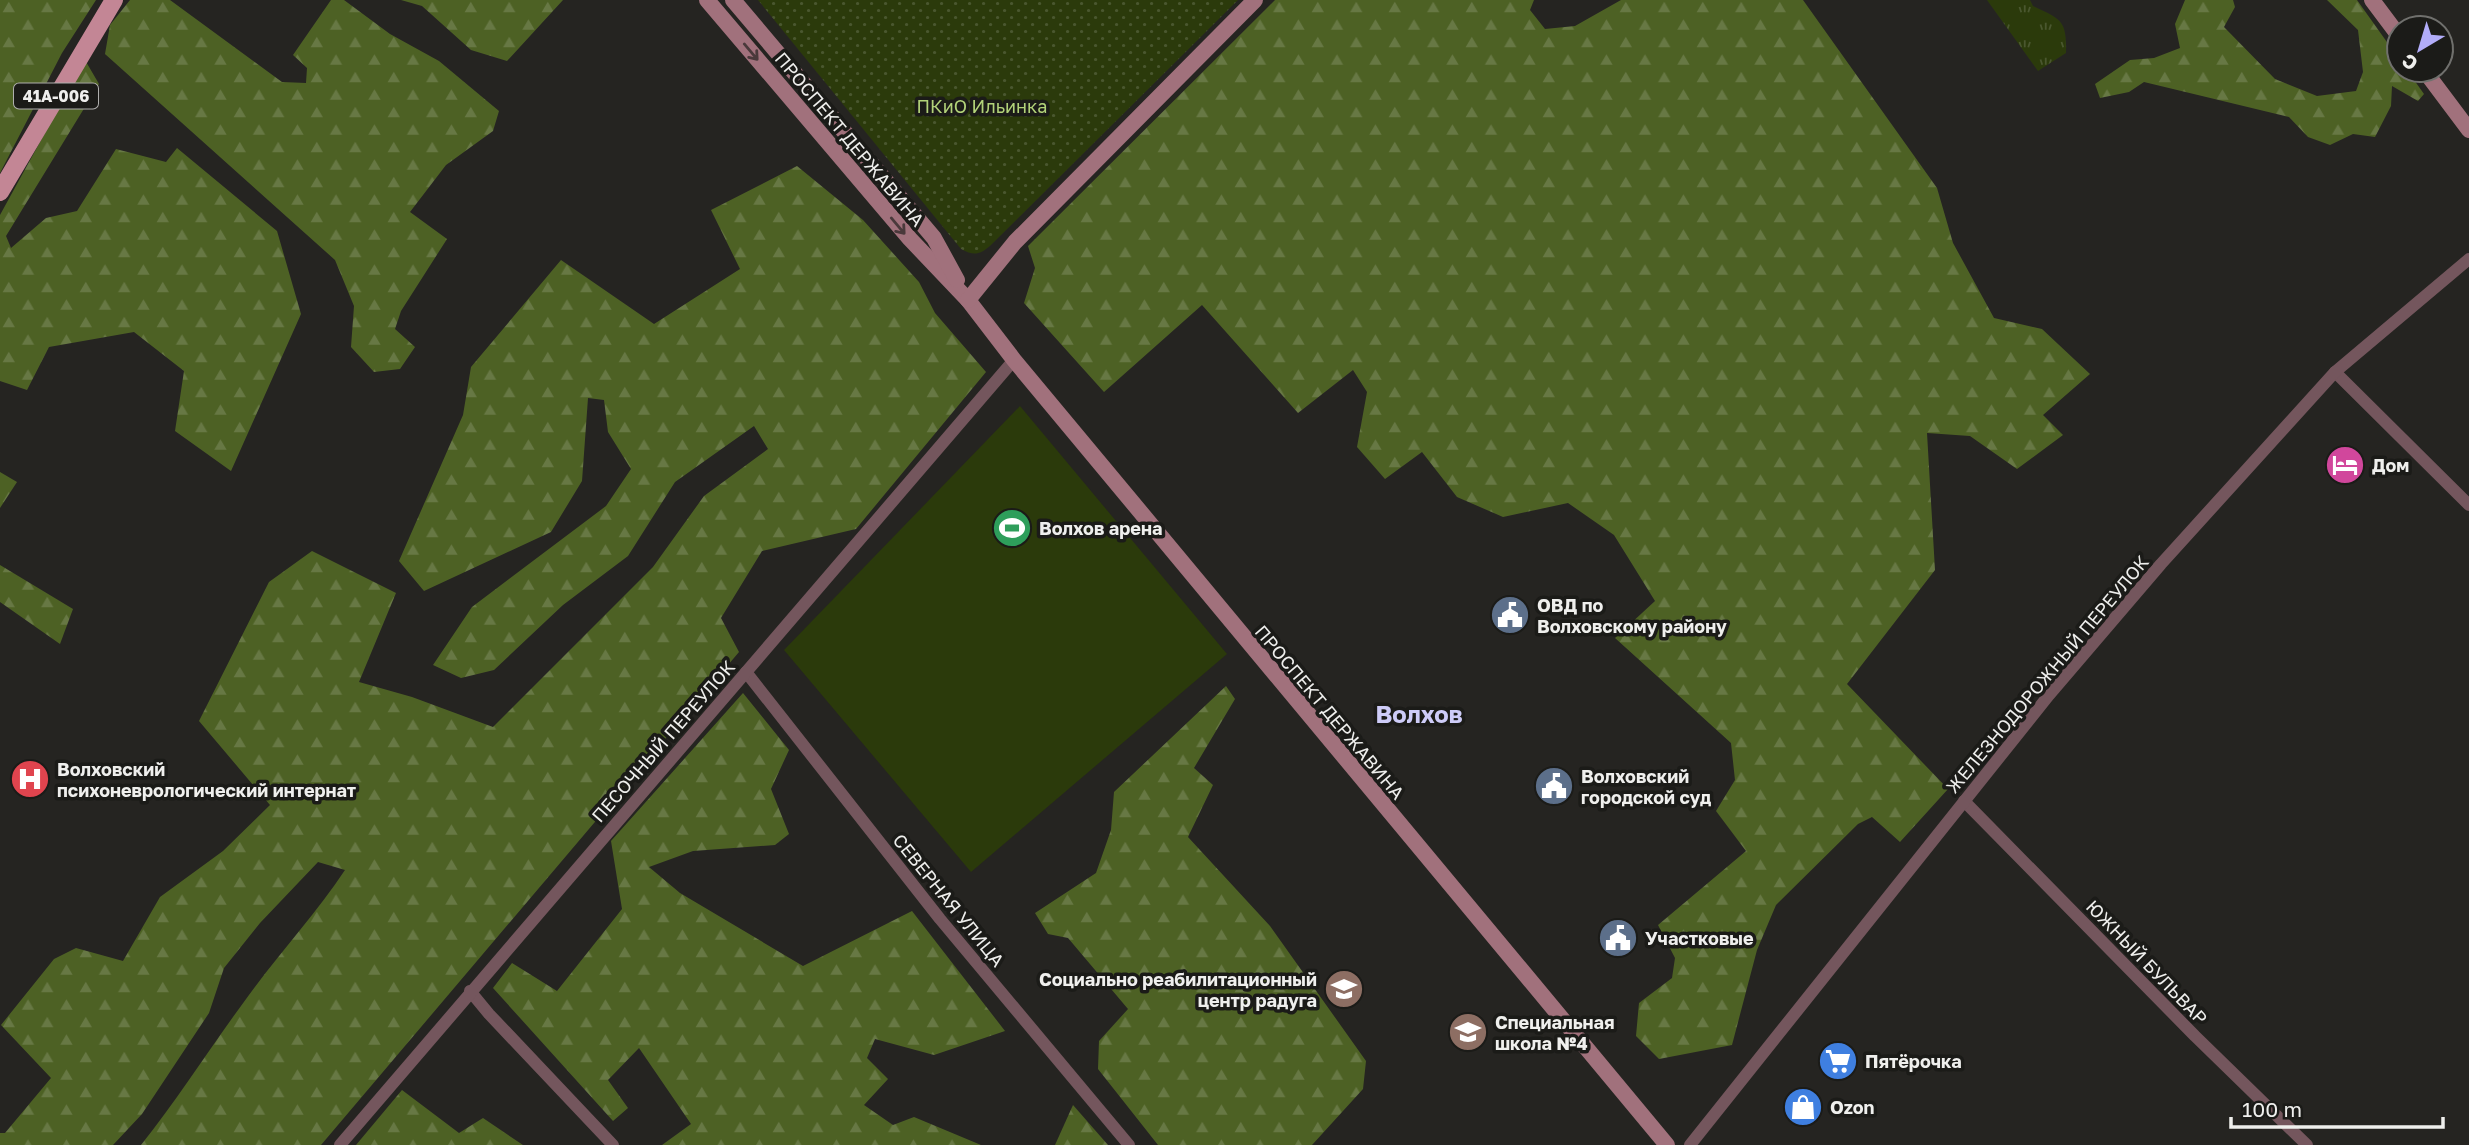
<svg xmlns="http://www.w3.org/2000/svg" width="2469" height="1145" font-family="'Golos Text',sans-serif">
<defs>
<pattern id="grass-tufts" width="24" height="20" patternUnits="userSpaceOnUse" patternTransform="scale(1.75)"><rect width="24" height="20" fill="#2b3a0b"/><path d="M3 7l-1-3M5 7V3M7 7l1-3M15 17l-1-3M17 17v-4M19 17l1-3" fill="none" stroke="#4a572f"/></pattern>
<pattern id="forest-firs" width="22" height="20" patternUnits="userSpaceOnUse" patternTransform="scale(1.75)"><rect width="22" height="20" fill="#4d6124"/><path d="M5 1l3.5 6h-7zM16 11l3.5 6h-7z" fill="#677844"/></pattern>
<pattern id="park-dots" width="8" height="8" patternUnits="userSpaceOnUse" patternTransform="scale(1.75)"><rect width="8" height="8" fill="#2b3a0b"/><path d="M2 2h.1M6 6h.1" fill="none" stroke="#4a572f" stroke-width="1.8" stroke-linecap="round"/></pattern>
</defs>
<rect width="100%" height="100%" fill="#252421"/>
<!-- grass -->
<path fill="url(#grass-tufts)" d="M 1987,0 L 2030,0 L 2033,6 C 2061,19 2067,20 2066,53 L 2038,71 Z"/>
<!-- forest -->
<g fill="url(#forest-firs)">
<polygon points="0,0 96,0 62,53 0,173"/>
<polygon points="130,0 170,0 282,82 306,83 307,68 293,55 331,0 344,0 390,34 439,61 499,111 493,131 446,165 410,212 447,239 401,311 395,329 415,347 400,369 374,372 351,347 354,306 335,260 105,54 110,25"/>
<polygon points="401,0 563,0 507,61 471,50 422,6"/>
<polygon points="1275,0 1534,0 1530,10 1545,29 1575,26 1621,0 1803,0 1937,188 1953,243 1994,318 2042,329 2090,374 2043,415 2063,435 2017,469 1970,436 1927,433 1935,570 1847,684 1948,789 1900,842 1872,817 1858,824 1776,905 1757,950 1732,1045 1659,1059 1636,1036 1639,1003 1672,978 1675,958 1658,925 1746,851 1716,811 1735,780 1731,743 1615,638 1655,601 1614,535 1568,503 1503,517 1457,497 1422,452 1385,479 1357,447 1367,392 1353,370 1298,413 1202,305 1104,392 1024,303 1035,268 1028,246"/>
<polygon points="2185,0 2233,0 2235,7 2224,27 2275,79 2317,96 2356,91 2363,72 2358,30 2327,0 2357,0 2399,59 2399,70 2407,70 2424,94 2418,101 2392,86 2391,106 2375,137 2353,134 2330,145 2308,137 2289,117 2144,82 2129,92 2100,98 2095,84 2130,60 2154,58 2180,48 2175,24"/>
<polygon points="85,60 99,84 6,236 11,248 46,218 77,211 116,149 166,162 177,148 277,231 301,314 231,471 175,431 184,371 134,332 49,347 27,390 0,381 0,215"/>
<path d="M 797,166 L 863,220 L 919,282 L 935,313 L 986,372 L 856,529 L 762,551 L 721,618 L 739,652 L 321,1145 L 141,1145 C 177,1100 207,1052 241,1006 C 274,959 313,918 345,870 L 318,862 L 260,923 L 224,968 L 209,1013 L 142,1114 L 113,1145 L 0,1145 L 0,1133 L 5,1133 L 51,1078 L 1,1025 L 54,959 L 76,948 L 123,961 L 160,897 L 223,851 L 270,805 L 199,721 L 269,582 L 312,551 L 396,593 L 359,682 L 412,697 L 493,727 L 653,567 L 704,496 L 768,449 L 754,426 L 675,482 L 628,556 L 563,605 L 494,670 L 461,678 L 433,665 L 472,607 L 606,506 L 631,469 L 608,432 L 604,400 L 588,398 L 582,481 L 551,532 L 424,591 L 399,561 L 463,415 L 471,367 L 561,260 L 654,324 L 740,269 L 711,210 Z"/>
<polygon points="0,472 17,482 0,508"/>
<polygon points="0,565 73,609 60,644 0,602"/>
<polygon points="1226,686 1235,699 1194,768 1213,785 1188,837 1270,926 1366,1061 1363,1089 1312,1145 1158,1145 1098,1069 1099,1041 1128,1009 1068,938 1048,934 1035,913 1096,873 1111,830 1114,792"/>
<polygon points="743,693 789,750 771,789 789,834 775,845 693,851 649,867 680,893 803,966 912,911 1005,1031 934,1055 875,1039 867,1058 888,1079 864,1105 893,1125 914,1117 981,1145 662,1145 691,1124 639,1048 608,1080 628,1108 613,1121 493,988 512,963 557,991 622,909 611,841"/>
<polygon points="402,1090 459,1133 483,1118 523,1145 356,1145"/>
<polygon points="1073,1105 1108,1145 1055,1145"/>
</g>
<!-- park -->
<path fill="url(#park-dots)" d="M 758,0 L 1238,0 L 990,246 C 979,255 974,256 961,249 Z"/>
<!-- pitch -->
<polygon fill="#2b3a0b" points="1020,406 1227,654 971,872 784,650"/>
<g fill="none" stroke-linecap="round" stroke-linejoin="round">
<!-- street -->
<g stroke="#74565d" stroke-width="12">
<polyline points="2335,372 2469,505"/>
<polyline points="746,672 940,919 1129,1145"/>
<polyline points="1964,801 2195,1036 2307,1145"/>
<polyline points="470,991 489,1014 613,1145"/>
<polyline points="340,1145 1014,360"/>
<polyline points="1690,1145 2049,695 2161,564 2335,372 2469,259"/>
</g>
<!-- secondary -->
<g stroke="#a1717c" stroke-width="16">
<polyline points="707,0 910,239 968,300 1014,360 1667,1145"/>
<polyline points="733,0 934,238 957,280"/>
<polyline points="2372,0 2399,36"/>
<polyline points="2424,70 2469,130"/>
<polyline points="968,300 1015,242 1255,0"/>
</g>
<!-- primary -->
<polyline stroke="#c38695" stroke-width="18" points="0,192 114,0"/>
</g>
<!-- one-way arrows -->
<defs><path id="oneway-shaft" d="M-6 0H5M1.5-3L5.5 0L1.5 3" fill="none" stroke-width="1.6" stroke-linecap="round" stroke-linejoin="round" transform="scale(1.75)"/></defs>
<g stroke="#4a393b">
<use href="#oneway-shaft" transform="translate(751 52) rotate(50)"/>
<use href="#oneway-shaft" transform="translate(898 226) rotate(50)"/>
</g>
<!-- icons -->
<defs>
<g id="hotel-disc" transform="scale(2.0125)"><circle r="9.5" fill="#d1479c" stroke="#1b1b18"/><path d="M-6-4.5h1.5V1H6V5H4.5V3h-9V5H-6ZM-4 0a1.8 1.8 0 1 1 3.6 0ZM.5 0V-2.5h3Q6-2.5 6 0Z" fill="#fff"/></g>
<g id="stadium-disc" transform="scale(2.0125)"><circle r="9.5" fill="#2e9e5b" stroke="#1b1b18"/><path d="M0-5a6.5 5 0 1 0 0 10a6.5 5 0 1 0 0-10ZM-3.5-1.8h7v3.6h-7Z" fill="#fff"/></g>
<g id="civic-disc" transform="scale(2.0125)"><circle r="9.5" fill="#5c6f8a" stroke="#1b1b18"/><path d="M-.6-6.5H3V-4.5H.6V-3L4-1V1h2V6H-6V1h2V-1L-.6-3ZM-1.2 2.5V6h2.4V2.5Z" fill="#fff"/></g>
<g id="hospital-disc" transform="scale(2.0125)"><circle r="9.5" fill="#e0444e" stroke="#1b1b18"/><path d="M-5-5h3v3.5h4V-5h3V5h-3V1.5h-4V5h-3Z" fill="#fff"/></g>
<g id="school-disc" transform="scale(2.0125)"><circle r="9.5" fill="#8d6e63" stroke="#1b1b18"/><path d="M0-5L7-2L0 1L-7-2ZM-4 1L0 2.5L4 1V4Q0 6-4 4Z" fill="#fff"/></g>
<g id="supermarket-disc" transform="scale(2.0125)"><circle r="9.5" fill="#3f7fe0" stroke="#1b1b18"/><path d="M-6-5.5h2.5l.6 2H6L4.5 2H-2.5L-4.4-4H-6ZM-1.5 3.2a1.3 1.3 0 1 0 .1 0ZM3 3.2a1.3 1.3 0 1 0 .1 0Z" fill="#fff"/></g>
<g id="shop-disc" transform="scale(2.0125)"><circle r="9.5" fill="#3f7fe0" stroke="#1b1b18"/><path d="M-5-2.5h2.3a2.7 3.5 0 0 1 5.4 0H5L5.5 6h-11ZM-1.5-2.5h3a1.5 2.3 0 0 0-3 0Z" fill="#fff"/></g>
</defs>
<g fill-rule="evenodd">
<use href="#hotel-disc" x="2345" y="465"/>
<use href="#stadium-disc" x="1012" y="528"/>
<use href="#civic-disc" x="1510" y="615"/>
<use href="#hospital-disc" x="30" y="779"/>
<use href="#civic-disc" x="1554" y="786"/>
<use href="#civic-disc" x="1618" y="938"/>
<use href="#school-disc" x="1344" y="989"/>
<use href="#school-disc" x="1468" y="1032"/>
<use href="#supermarket-disc" x="1838" y="1061"/>
<use href="#shop-disc" x="1803" y="1107"/>
</g>
<g text-anchor="middle" dominant-baseline="central" stroke-width="7" stroke-linejoin="round" paint-order="stroke">
<!-- shield labels -->
<rect fill="#1b1b18" stroke="#afafad" stroke-width="2" x="14" y="83.5" width="84" height="25" rx="5"/>
<g font-size="16" font-weight="bold" fill="#efefed">
<text x="56" y="96">41А-006</text>
</g>
<!-- park labels -->
<g font-size="18" fill="#b2d279" stroke="#1b1b18">
<text x="982" y="106">ПКиО Ильинка</text>
</g>
<!-- street labels -->
<g font-size="18" fill="#efefed" stroke="#1b1b18">
<text transform="translate(850 139) rotate(50)">ПРОСПЕКТ ДЕРЖАВИНА</text>
<text transform="translate(2047 674) rotate(-50)">ЖЕЛЕЗНОДОРОЖНЫЙ ПЕРЕУЛОК</text>
<text transform="translate(1330 712) rotate(50)">ПРОСПЕКТ ДЕРЖАВИНА</text>
<text transform="translate(663 741) rotate(-49)">ПЕСОЧНЫЙ ПЕРЕУЛОК</text>
<text transform="translate(949 900) rotate(51)">СЕВЕРНАЯ УЛИЦА</text>
<text transform="translate(2147 962) rotate(46)">ЮЖНЫЙ БУЛЬВАР</text>
</g>
<!-- poi labels -->
<g font-size="18" font-weight="bold" fill="#efefed" stroke="#1b1b18" text-anchor="start">
<text x="2372" y="465">Дом</text>
<text x="1039" y="528">Волхов арена</text>
<text x="1537" y="605">ОВД по<tspan x="1537" dy="21">Волховскому району</tspan></text>
<text x="57" y="769">Волховский<tspan x="57" dy="21">психоневрологический интернат</tspan></text>
<text x="1581" y="776">Волховский<tspan x="1581" dy="21">городской суд</tspan></text>
<text x="1645" y="938">Участковые</text>
<text x="1317" y="979" text-anchor="end">Социально реабилитационный<tspan x="1317" dy="21">центр радуга</tspan></text>
<text x="1495" y="1022">Специальная<tspan x="1495" dy="21">школа №4</tspan></text>
<text x="1865" y="1061">Пятёрочка</text>
<text x="1830" y="1107">Ozon</text>
</g>
<!-- district labels -->
<g font-size="24" font-weight="bold" fill="#ceccf8" stroke="#1b1b18">
<text x="1419" y="713">Волхов</text>
</g>
</g>
<!-- north arrow -->
<g transform="translate(2420 49) rotate(218)"><circle r="33" fill="#1b1b18" stroke="#70706d" stroke-width="2"/>
<path d="M0-5L12 26L0 18L-12 26Z" fill="#b2adf9"/>
<text y="-10" font-size="19" font-weight="bold" text-anchor="middle" fill="#efefed">С</text>
</g>
<!-- scale -->
<path d="M2231 1117v10h212v-10" fill="none" stroke="#efefed" stroke-width="3.5"/>
<text x="2242" y="1117" font-size="21" fill="#efefed" stroke="#1b1b18" stroke-width="5" paint-order="stroke">100 m</text>
</svg>
